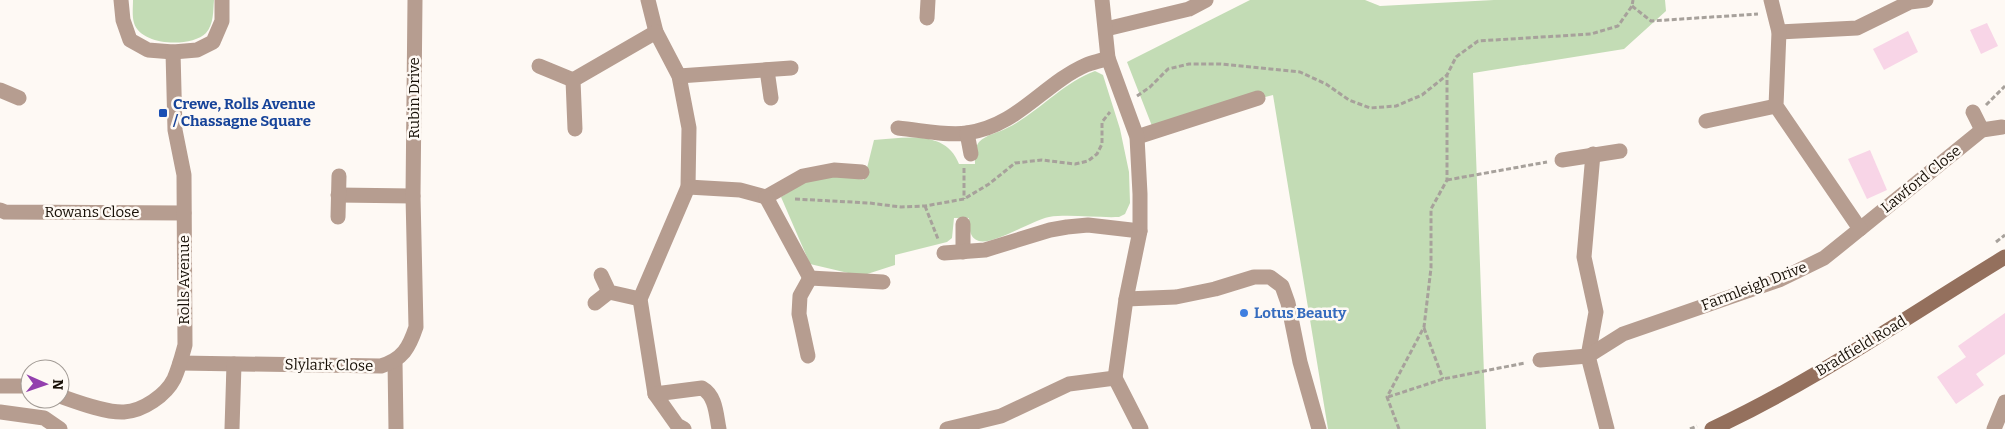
<svg xmlns="http://www.w3.org/2000/svg" width="2005" height="429" font-family="Bitter,serif">
<rect width="100%" height="100%" fill="#fef9f4"/>
<!-- green -->
<g fill="#c3dcb5">
<path d="M 133,0 L 214,0 C 213,11 214,24 206,33 C 191,48 141,46 134,23 C 132,16 133,7 133,0 Z"/>
<polygon points="1250,0 1365,0 1380,6 1494,0 1665,0 1666,11 1624,49 1473,73 1486,429 1328,429 1273,95 1152,126 1127,62"/>
<path d="M 1095,71 L 1103,75 L 1120,129 L 1129,172 L 1130,203 L 1125,214 L 1119,217 C 1098,218 1068,214 1049,217 C 1031,221 993,245 979,241 C 969,238 969,227 969,218 L 954,218 L 952,238 L 947,242 L 895,255 L 895,265 L 861,276 L 810,264 L 781,197 L 805,182 L 838,175 L 864,180 L 874,140 C 904,138 946,129 959,164 L 975,164 C 975,156 974,148 979,142 C 987,134 998,133 1007,128 C 1038,113 1062,83 1095,71 Z"/>
</g>
<!-- building -->
<g fill="#f8d5e7">
<polygon points="1987,23 1998,46 1981,54 1970,30"/>
<polygon points="1908,31 1918,52 1884,70 1873,49"/>
<polygon points="1870,150 1887,190 1867,199 1848,159"/>
<polygon points="2005,313 2005,354 1976,374 1984,385 1956,404 1937,377 1966,357 1958,346"/>
</g>
<g fill="none" stroke-linecap="round" stroke-linejoin="round">
<!-- path -->
<g stroke="#a7a19b" stroke-width="3" stroke-dasharray="5 2.5" stroke-linecap="butt">
<polyline points="1632,6 1651,21 1758,14"/>
<polyline points="1137,96 1150,87 1168,69 1189,64 1220,64 1300,72 1326,84 1349,100 1370,108 1396,106 1422,95 1447,75"/>
<polyline points="1986,105 2005,86"/>
<polyline points="964,168 964,199"/>
<polyline points="1447,180 1547,162"/>
<polyline points="795,199 869,203 901,207 925,206 964,199 989,184 1015,163 1042,160 1075,164 1088,161 1097,154 1102,144 1102,122 1110,112"/>
<polyline points="925,206 938,239"/>
<polyline points="1996,242 2005,235"/>
<polyline points="1424,328 1443,379"/>
<polyline points="1388,397 1443,379 1525,363"/>
<polyline points="1399,429 1387,397 1424,327 1431,268 1431,209 1447,180 1447,75 1456,57 1478,41 1591,34 1618,26 1632,6 1633,0"/>
<polyline points="1690,429 1697,426"/>
</g>
<!-- street -->
<g stroke="#b69d90" stroke-width="15">
<polyline points="121,0 123,20 130,40 148,50 173,52 197,50 213,42 222,21 222,0"/>
<polyline points="648,0 656,32 679,76 689,128 688,187 640,299 655,394 677,425 684,429"/>
<polyline points="927,18 928,0"/>
<polyline points="1106,29 1189,9 1206,0"/>
<polyline points="1779,32 1857,28 1910,2 1926,0"/>
<polyline points="539,66 573,80"/>
<polyline points="767,70 771,98"/>
<polyline points="679,76 791,68"/>
<polyline points="0,90 19,98"/>
<polyline points="1973,112 1982,130"/>
<polyline points="1706,121 1776,106"/>
<path d="M 898,128 C 921,130 945,136 967,133 C 1018,126 1043,84 1086,65 C 1093,62 1101,61 1108,58"/>
<polyline points="575,129 573,80 656,32"/>
<polyline points="967,133 971,154"/>
<polyline points="1137,137 1258,98"/>
<polyline points="1593,154 1584,257 1596,312 1588,356 1607,429"/>
<polyline points="1562,160 1620,151"/>
<polyline points="688,187 740,190 766,197 803,176 834,170 862,172"/>
<polyline points="338,195 413,196"/>
<polyline points="766,197 810,278 883,282"/>
<polyline points="0,210 5,212 184,213"/>
<polyline points="338,217 339,176"/>
<polyline points="963,224 963,252"/>
<polyline points="1860,229 1982,130 2002,127"/>
<polyline points="944,253 985,250 1050,230 1067,227 1088,225 1140,231"/>
<polyline points="601,275 609,292 640,299"/>
<polyline points="1126,299 1176,297 1215,289 1254,277 1270,277 1282,286 1288,303 1300,362 1319,429"/>
<polyline points="595,303 609,292"/>
<polyline points="808,356 799,314 800,296 810,278"/>
<polyline points="1540,360 1588,356 1623,334 1779,280 1824,258 1860,229 1776,106 1779,32 1771,0"/>
<polyline points="395,361 396,429"/>
<path d="M 180,363 L 381,366 C 403,359 409,348 416,327 L 413,196 L 415,0"/>
<polyline points="1115,378 1141,429"/>
<polyline points="0,386 30,386"/>
<path d="M 655,394 L 702,388 C 716,396 716,414 719,429"/>
<path d="M 60,396 C 77,402 106,413 124,412 C 143,411 166,395 174,379 C 179,368 182,356 185,345 L 184,175 L 175,130 L 173,52"/>
<polyline points="0,412 44,418 60,429"/>
<polyline points="232,429 234,364"/>
<polyline points="947,429 1001,416 1069,384 1115,378 1126,299 1140,231 1140,194 1137,137 1108,58 1102,0"/>
<polyline points="1994,429 2005,402"/>
</g>
<!-- secondary -->
<path stroke="#94705d" stroke-width="15" d="M 1712,429 C 1815,381 1908,316 2005,257"/>
</g>
<!-- markers -->
<rect fill="#1a4fb4" stroke="#fef9f4" stroke-width="2" x="158" y="108" width="10" height="10" rx="2.5"/>
<circle fill="#3f7fe0" stroke="#fef9f4" stroke-width="2" cx="1244" cy="313" r="5"/>
<g text-anchor="middle" dominant-baseline="central" stroke-width="5" stroke-linejoin="round" paint-order="stroke">
<!-- street labels -->
<g font-size="15" fill="#170f06" stroke="#fef9f4">
<text transform="translate(414 98) rotate(-90)">Rubin Drive</text>
<text transform="translate(1921 179) rotate(-39)">Lawford Close</text>
<text x="92" y="212">Rowans Close</text>
<text transform="translate(184 280) rotate(-90)">Rolls Avenue</text>
<text transform="translate(1754 286) rotate(-21)">Farmleigh Drive</text>
<text transform="translate(1861 346) rotate(-31)">Bradfield Road</text>
<text transform="translate(329 365) rotate(1)">Slylark Close</text>
</g>
<!-- transit labels -->
<g font-size="15" font-weight="bold" fill="#164399" stroke="#fef9f4" text-anchor="start">
<text x="173" y="104">Crewe, Rolls Avenue<tspan x="173" dy="17">/ Chassagne Square</tspan></text>
</g>
<!-- shop labels -->
<g font-size="15" font-weight="bold" fill="#366cbe" stroke="#fef9f4" text-anchor="start">
<text x="1254" y="313">Lotus Beauty</text>
</g>
</g>
<!-- north arrow -->
<g transform="translate(45 384) rotate(92)"><circle r="24" fill="#fef9f4" stroke="#a29b95"/>
<path d="M0-4L9 19L0 12L-9 19Z" fill="#9340ae"/>
<text y="-8" font-size="14" font-weight="bold" text-anchor="middle" fill="#170f06">N</text>
</g>
</svg>
